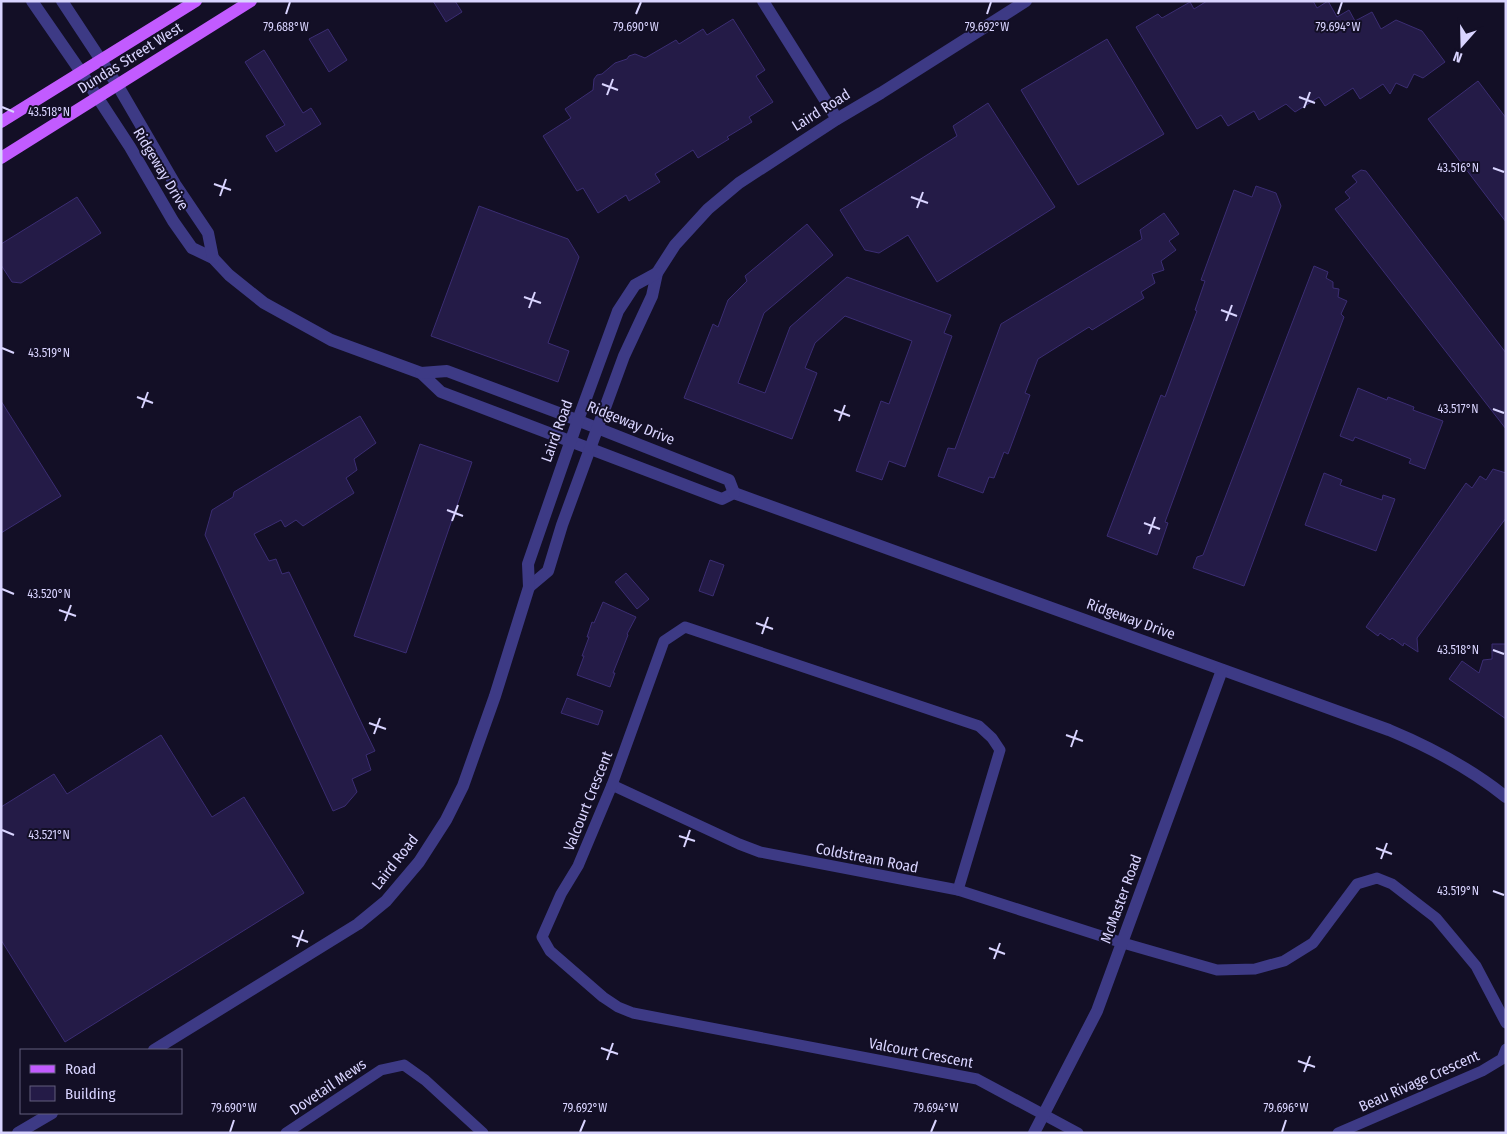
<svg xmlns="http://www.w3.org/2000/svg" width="1507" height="1134" font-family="'Fira Sans Condensed',sans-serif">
<rect width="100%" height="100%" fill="#130f26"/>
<!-- building -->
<g fill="#241b47" stroke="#3b2d73">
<polygon points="433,1 455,1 462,12 446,22"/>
<polygon points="1207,1 1313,1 1317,8 1328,1 1337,17 1349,10 1355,21 1372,12 1381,29 1396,20 1422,31 1445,62 1423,78 1414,74 1407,88 1396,83 1390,94 1383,84 1360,99 1353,88 1325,106 1319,97 1295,112 1286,104 1259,120 1254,111 1228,126 1221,115 1197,129 1136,27 1158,14 1162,18 1190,2 1194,9"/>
<polygon points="733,19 765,70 756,76 773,102 749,117 752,122 727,137 729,139 698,158 693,150 655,174 660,182 629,201 626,195 598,213 583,188 577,191 543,136 571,118 565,109 593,90 594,79 597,75 602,74 615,63 627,59 629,56 635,54 645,58 676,40 679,44 703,29 707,35"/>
<polygon points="328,29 347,60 329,72 309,39"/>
<polygon points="1107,39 1164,134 1078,185 1021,90"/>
<polygon points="264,50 303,113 311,108 321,124 276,152 266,136 285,125 245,62"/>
<polygon points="1478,81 1506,118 1506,222 1428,119"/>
<polygon points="988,103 1055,207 937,282 908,235 879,253 865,250 840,210 957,136 953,126"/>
<polygon points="1361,170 1366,171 1506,353 1506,429 1335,209 1350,198 1345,192 1357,182 1352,176"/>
<polygon points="1256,186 1276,193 1281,206 1165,522 1168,523 1157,555 1107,536 1161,395 1165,397 1197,311 1195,310 1205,281 1201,280 1234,190 1252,197"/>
<polygon points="77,197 101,233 21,283 12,282 1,265 1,244"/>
<polygon points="479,206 568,239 579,257 548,343 569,351 558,382 431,336"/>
<polygon points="1164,213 1179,234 1169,241 1176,250 1161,261 1164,270 1152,274 1155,283 1141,292 1144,298 1092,330 1089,327 1038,359 1025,393 1030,395 1008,454 1004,452 994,478 989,477 983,493 938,476 948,448 955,449 1001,324 1142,239 1140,230"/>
<polygon points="807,224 833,255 764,313 738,383 765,393 790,327 847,277 951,315 944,333 952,336 905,467 889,461 882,480 856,471 881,401 889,404 912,341 845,316 815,343 805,368 817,373 792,439 684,398 713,324 718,327 728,300 747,281 745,276"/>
<polygon points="1314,266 1328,272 1326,278 1333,282 1333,288 1339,289 1338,297 1347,301 1341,314 1344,317 1244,586 1193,568 1197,557 1203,555"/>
<polygon points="1358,388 1387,400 1388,397 1414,407 1413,410 1443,421 1425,469 1409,463 1411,459 1355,437 1353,441 1340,436"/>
<polygon points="1,401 61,496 1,533"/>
<polygon points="360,416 376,443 354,459 357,470 346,478 354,493 303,526 296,520 285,527 281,520 254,534 269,561 276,559 282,574 289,572 375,751 366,755 371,770 352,779 357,792 345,806 333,811 205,535 212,510 233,497 234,492"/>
<polygon points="420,444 472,462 406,653 354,636"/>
<polygon points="1493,469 1506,473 1506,518 1417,638 1418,652 1404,643 1403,646 1392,638 1390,640 1380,633 1378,636 1366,627 1466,483 1472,488 1480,476 1486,480"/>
<polygon points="1324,473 1342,480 1340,485 1382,500 1383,495 1395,499 1376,551 1305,525"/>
<polygon points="710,560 724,565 713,596 699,591"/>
<polygon points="626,573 649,599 637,609 615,582"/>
<polygon points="603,602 636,617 627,634 628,635 613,673 615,673 610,687 577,675 584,656 582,656 589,637 587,637 592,622 594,623"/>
<polygon points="1492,644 1506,644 1506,719 1449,679 1462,661 1479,673 1483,660 1492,659"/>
<polygon points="567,698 603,711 598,725 561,713"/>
<polygon points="161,735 212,817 244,797 304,893 65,1042 1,940 1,807 54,774 67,794"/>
</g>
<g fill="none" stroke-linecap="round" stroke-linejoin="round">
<!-- minor -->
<g stroke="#3d3a85" stroke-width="11">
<polyline points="612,785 739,844 760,852 958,890 1123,943 1217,970 1255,969 1284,961 1313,943 1357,884 1377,878 1392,884 1436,918 1476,966 1506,1023"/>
<polyline points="958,890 1000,750 992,738 979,726 685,627 664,641 612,785 578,866 561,894 542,937 550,951 603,997 618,1007 633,1013 977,1079 1078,1133"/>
<polyline points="286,1133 381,1070 404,1065 425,1080 483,1133"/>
<polyline points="1338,1133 1482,1071 1502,1059 1506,1049"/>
</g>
<!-- tertiary -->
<g stroke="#3d3a85" stroke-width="12">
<path d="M 32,1 L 81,72 L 130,147 L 173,221 L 192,248 L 213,258 L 229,275 L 264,303 L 331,340 L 421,373 L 441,392 L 722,499 L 734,493 L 1389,730 C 1430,747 1471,769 1506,797"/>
<polyline points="62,1 118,86 175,184 208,233 213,258"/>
<polyline points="763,1 837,119"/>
<polyline points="421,373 447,371 559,413 729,480 734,493"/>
<polyline points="529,587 548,571 562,525 624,356 652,296 657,273 675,245 708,209 739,183 837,119 881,93 1026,1"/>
<polyline points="154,1050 358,924 386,901 419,862 446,820 463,786 495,696 529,587 528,564 578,420 618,311 635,285 657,273"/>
<polyline points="18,1133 52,1113"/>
<polyline points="1034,1133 1097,1011 1222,670"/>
</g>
<!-- primary -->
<g stroke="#c25bff" stroke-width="12">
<polyline points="1,122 196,1"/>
<polyline points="1,158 251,1"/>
</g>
</g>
<!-- ticks -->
<path fill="none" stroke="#d9d4ff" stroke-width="2" d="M 286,14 L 290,2M 636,14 L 641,2M 987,14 L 991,2M 1338,14 L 1342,2M 602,84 L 618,90M 607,95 L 613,79M 1299,97 L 1315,103M 2,107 L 14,112M 1304,108 L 1310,92M 1493,168 L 1504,172M 214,184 L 231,190M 220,196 L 226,179M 911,197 L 928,203M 917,208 L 923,192M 524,297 L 541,303M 529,308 L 535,292M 1221,310 L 1237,316M 1226,321 L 1232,305M 2,348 L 14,353M 137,397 L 153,403M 142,408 L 148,392M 1493,409 L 1504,413M 834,410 L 850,416M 839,421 L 845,405M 447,510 L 463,516M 452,521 L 458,505M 1144,523 L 1160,529M 1149,534 L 1155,517M 2,589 L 14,594M 59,610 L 76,616M 65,621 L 71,605M 756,623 L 773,629M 762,634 L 768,617M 1493,650 L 1504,654M 369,723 L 386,729M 374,734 L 380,718M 1066,735 L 1083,741M 1071,747 L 1077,730M 2,830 L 14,835M 679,836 L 695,841M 684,847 L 690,830M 1376,848 L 1392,854M 1381,859 L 1387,843M 1493,891 L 1504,895M 292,936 L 308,942M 297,947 L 303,930M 989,948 L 1005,954M 994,959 L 1000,943M 601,1048 L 618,1054M 607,1060 L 613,1043M 1298,1061 L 1315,1067M 1304,1072 L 1310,1056M 230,1132 L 234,1120M 580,1132 L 585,1120M 931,1132 L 936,1120M 1282,1132 L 1286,1120"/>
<g text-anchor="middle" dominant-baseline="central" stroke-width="4" stroke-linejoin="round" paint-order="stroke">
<!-- street labels -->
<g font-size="15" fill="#d9d4ff" stroke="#130f26">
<text transform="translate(130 58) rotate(-32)">Dundas Street West</text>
<text transform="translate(821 110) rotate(-32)">Laird Road</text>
<text transform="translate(161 169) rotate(59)">Ridgeway Drive</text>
<text transform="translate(631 423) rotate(22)">Ridgeway Drive</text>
<text transform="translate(557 431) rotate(-70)">Laird Road</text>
<text transform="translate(1131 619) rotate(20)">Ridgeway Drive</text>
<text transform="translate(588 801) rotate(-68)">Valcourt Crescent</text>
<text transform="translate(867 858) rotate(11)">Coldstream Road</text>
<text transform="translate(395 862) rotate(-52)">Laird Road</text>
<text transform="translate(1121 899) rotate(-70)">McMaster Road</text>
<text transform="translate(921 1053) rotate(11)">Valcourt Crescent</text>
<text transform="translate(1419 1081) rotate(-24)">Beau Rivage Crescent</text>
<text transform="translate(328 1087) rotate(-34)">Dovetail Mews</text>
</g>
</g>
<g font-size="12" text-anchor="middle" fill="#d9d4ff" stroke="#130f26" stroke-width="4" stroke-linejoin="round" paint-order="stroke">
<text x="286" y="31">79.688°W</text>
<text x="636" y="31">79.690°W</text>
<text x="987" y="31">79.692°W</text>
<text x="1338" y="31">79.694°W</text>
<text x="49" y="116">43.518°N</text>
<text x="1458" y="172">43.516°N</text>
<text x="49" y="357">43.519°N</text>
<text x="1458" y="413">43.517°N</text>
<text x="49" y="598">43.520°N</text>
<text x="1458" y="654">43.518°N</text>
<text x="49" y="839">43.521°N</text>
<text x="1458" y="895">43.519°N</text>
<text x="234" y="1112">79.690°W</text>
<text x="585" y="1112">79.692°W</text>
<text x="936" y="1112">79.694°W</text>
<text x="1286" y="1112">79.696°W</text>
</g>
<!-- border -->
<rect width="1507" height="1134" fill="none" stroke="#d9d4ff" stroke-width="5"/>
<!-- legend -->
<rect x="20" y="1049" width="162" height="65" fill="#130f26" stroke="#625e7d"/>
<rect x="30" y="1065" width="25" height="8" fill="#c25bff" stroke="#625e7d"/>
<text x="65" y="1074" font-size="15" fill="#d9d4ff">Road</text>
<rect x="30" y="1086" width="25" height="15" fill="#241b47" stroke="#625e7d"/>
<text x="65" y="1099" font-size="15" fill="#d9d4ff">Building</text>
<!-- north arrow -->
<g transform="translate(1462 45) rotate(200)" stroke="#130f26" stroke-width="4" paint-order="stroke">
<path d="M0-4L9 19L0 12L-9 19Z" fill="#d9d4ff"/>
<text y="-8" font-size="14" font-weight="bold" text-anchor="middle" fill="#d9d4ff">N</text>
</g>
</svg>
